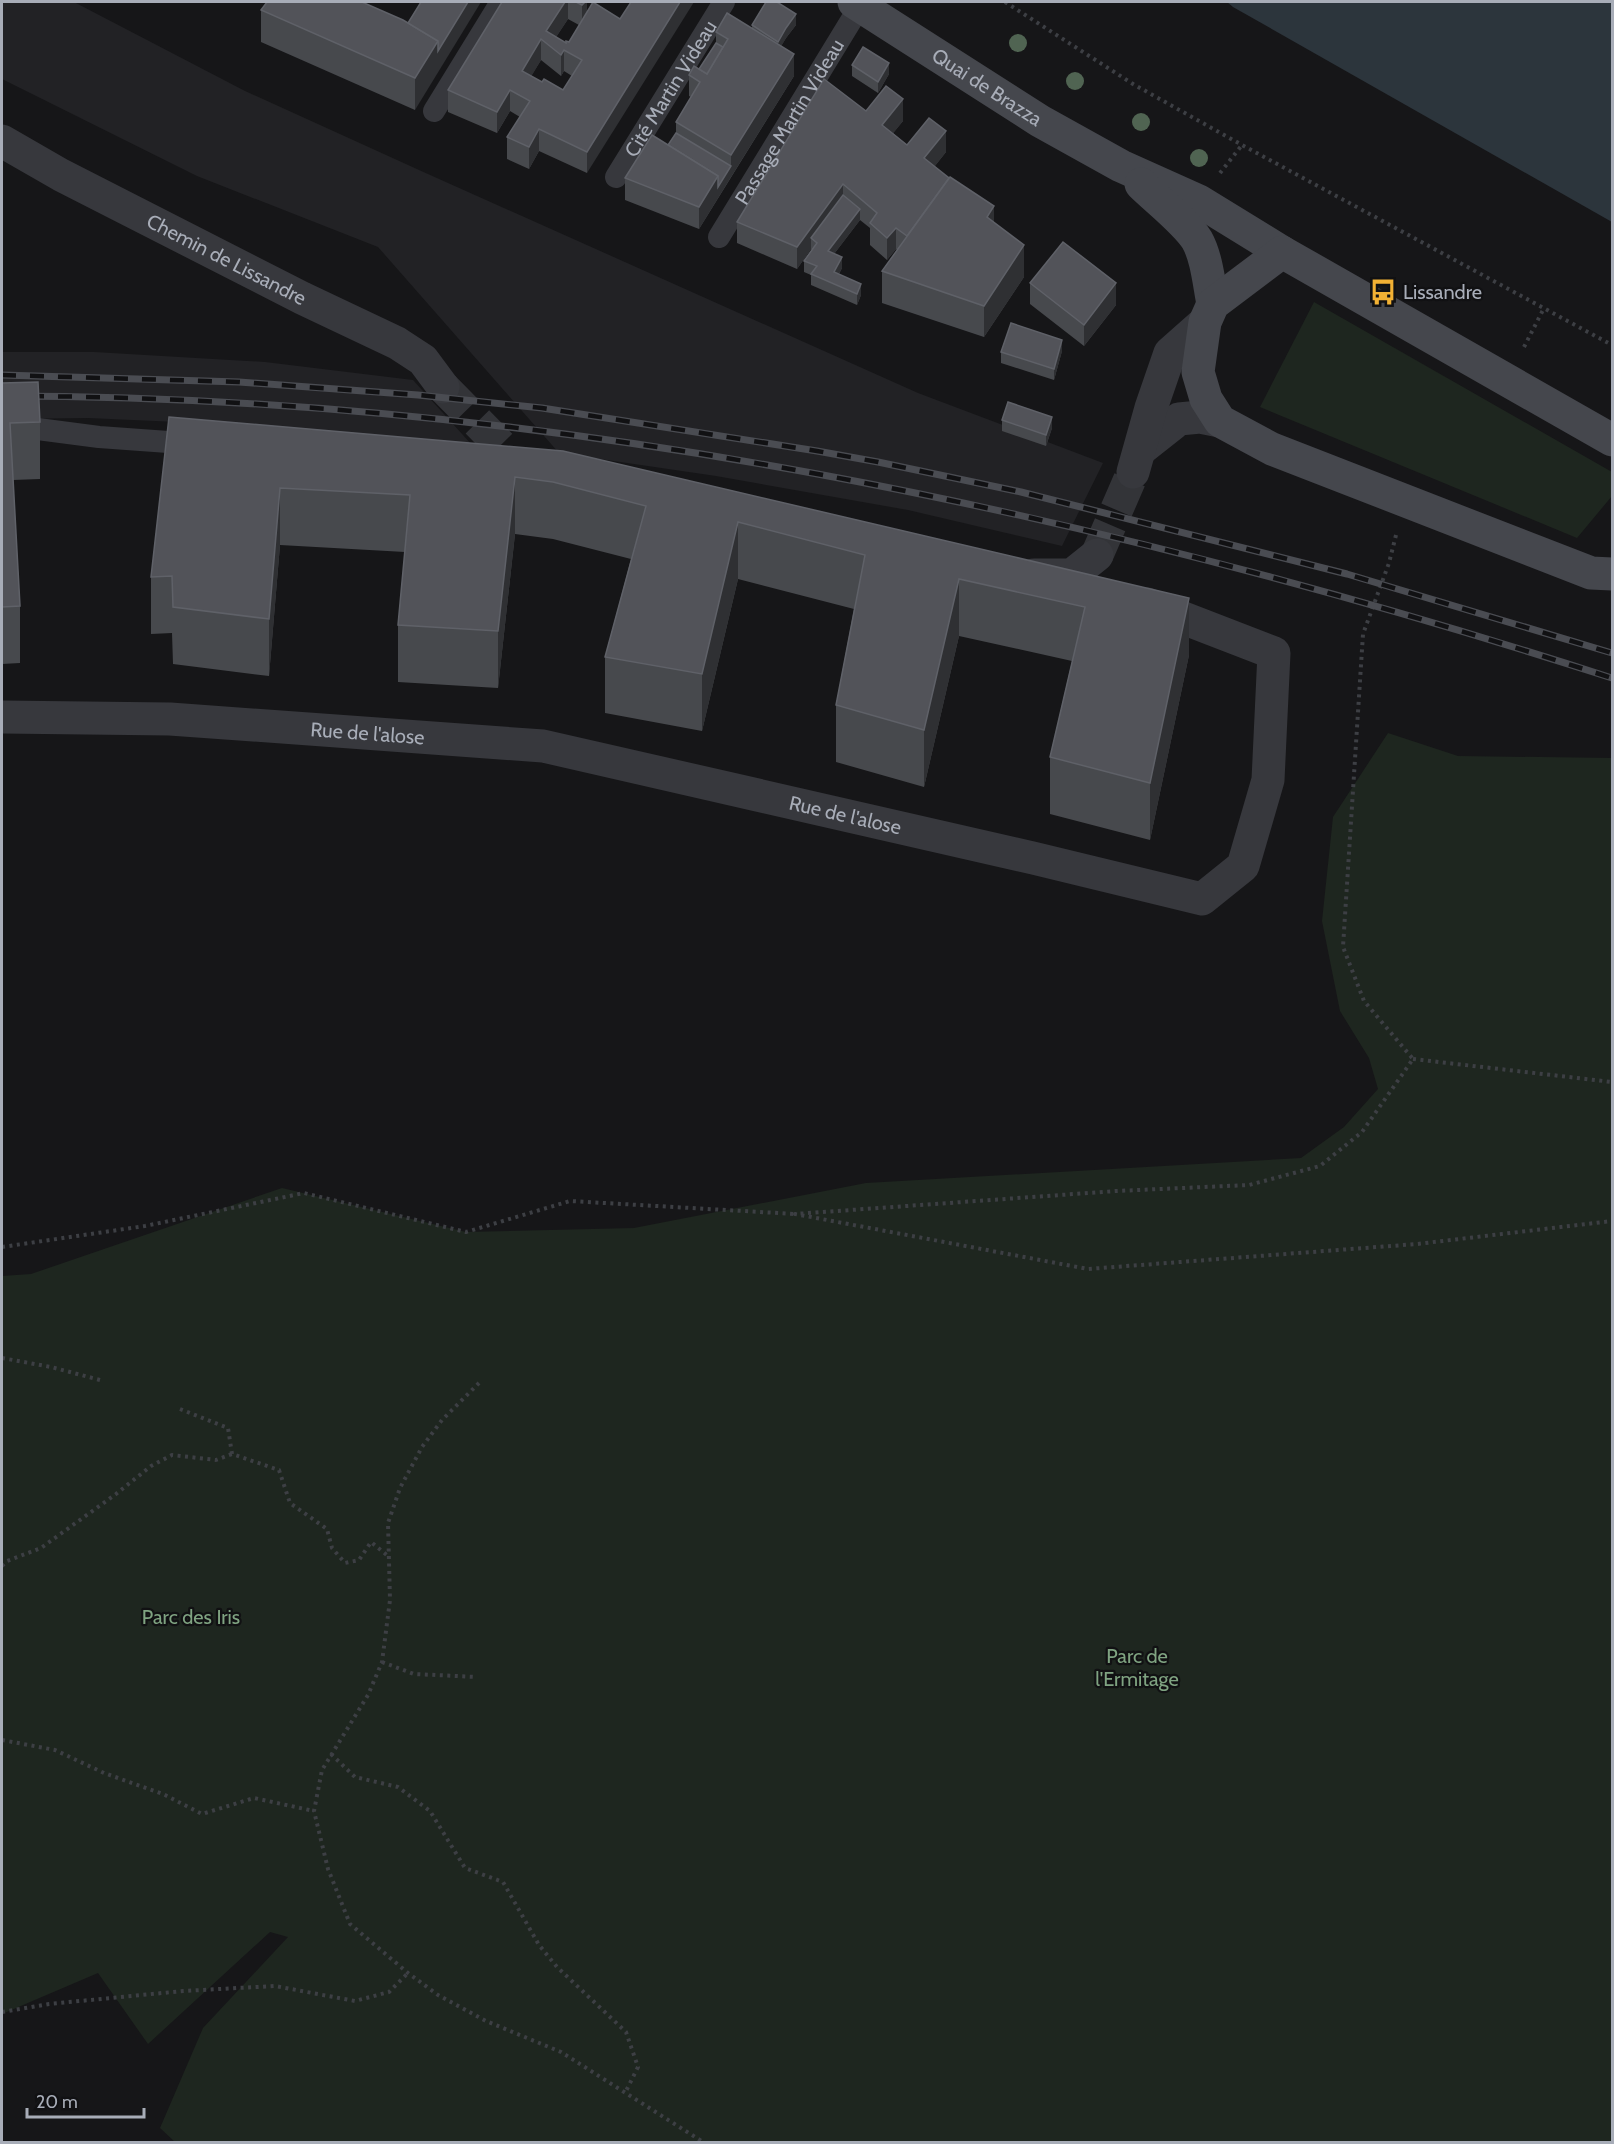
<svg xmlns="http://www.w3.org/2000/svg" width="1614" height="2144" font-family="Cabin,sans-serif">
<rect width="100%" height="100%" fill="#161618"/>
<!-- built -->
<g fill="#222225">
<polygon points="2,2 74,2 245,91 419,170 918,393 1103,463 1062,546 908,510 716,476 559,453 378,247 197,176 2,79"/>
<polygon points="2,352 94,352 265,362 413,380 472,445 270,426 88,418 2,419"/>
</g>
<!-- green -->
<g fill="#1e261f">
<polygon points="1314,302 1612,472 1612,496 1577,538 1260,407"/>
<polygon points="1388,733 1458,756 1612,758 1612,2142 175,2142 160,2128 203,2028 288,1937 270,1932 148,2044 98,1973 2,2014 2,1276 31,1274 282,1188 466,1232 634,1228 866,1183 1301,1158 1344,1127 1378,1089 1369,1058 1340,1011 1322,921 1333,817"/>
</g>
<!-- water -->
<polygon fill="#2c353c" points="1227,2 1612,2 1612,222 1233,7"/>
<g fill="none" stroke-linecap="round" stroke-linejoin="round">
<!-- street-tunnel -->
<g stroke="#333438" stroke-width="33" stroke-dasharray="33 16" stroke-linecap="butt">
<polyline points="443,387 506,451"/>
<polyline points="1097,555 1133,472"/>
</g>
<!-- path -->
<g stroke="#3d3f44" stroke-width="4" stroke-dasharray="3 4.5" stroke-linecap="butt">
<polyline points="1005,2 1133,84 1242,145 1612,345"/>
<polyline points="1220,173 1242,145"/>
<polyline points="1524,347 1544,308"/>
<polyline points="1396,535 1389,563 1363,634 1343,947 1364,1001 1413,1059 1362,1132 1320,1166 1249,1185 1116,1191 795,1214 1088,1269 1417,1244 1612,1221"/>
<polyline points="1413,1059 1612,1082"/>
<polyline points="2,1247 145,1226 304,1193 466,1232 570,1201 795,1214"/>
<polyline points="2,1358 51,1367 100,1380"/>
<polyline points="479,1383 442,1420 422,1447 400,1488 388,1523 390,1600 382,1662 368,1695 322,1770 314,1811 328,1869 350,1924 408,1973 438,1995 486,2021 561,2052 703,2142"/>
<polyline points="180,1409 228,1428 232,1454 279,1470 290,1503 327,1529 332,1548 345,1563 359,1560 371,1542 388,1556"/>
<polyline points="2,1566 7,1561 41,1548 116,1494 151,1466 172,1455 216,1460 232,1454"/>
<polyline points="382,1662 414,1674 477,1677"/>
<polyline points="2,1740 55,1750 104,1773 163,1794 202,1814 254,1798 314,1811"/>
<polyline points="331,1754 355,1777 398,1787 430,1811 465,1868 503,1882 539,1945 557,1967 626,2032 638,2067 625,2093"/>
<polyline points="2,2012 49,2004 183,1991 275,1986 355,2001 389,1992 408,1973"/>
</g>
<!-- lane -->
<g stroke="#37383d" stroke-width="22">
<polyline points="434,111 501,2"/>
<path id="s1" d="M 616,177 L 724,2"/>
<path id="s2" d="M 719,237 L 860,6"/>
<polyline points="2,429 30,428 99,437 196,444"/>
</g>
<!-- street -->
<g stroke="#37383d" stroke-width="33">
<path id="s3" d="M 2,141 L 61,175 L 302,298 L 397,343 L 423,360 L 443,387"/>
<polyline points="1141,449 1179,419 1200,417 1220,421"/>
<polyline points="1133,472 1151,408 1170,353 1205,322"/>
<polyline points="1034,575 1072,575 1097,555"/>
<path id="s4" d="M 2,717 L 170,719 L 543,746 L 1033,858 L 1202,899 L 1243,866 L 1268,780 L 1274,653 L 1147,604"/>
</g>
<!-- secondary -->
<g stroke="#45474d" stroke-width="33">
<path id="s5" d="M 854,2 L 1040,121 L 1121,166 L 1199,201 L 1282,252"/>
<path d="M 1141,184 C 1156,199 1186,222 1197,240 C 1207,258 1209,284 1213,304"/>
<polyline points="1612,440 1282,252 1213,304 1205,322 1198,372 1206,399 1220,421 1272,449 1591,573 1612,574"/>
</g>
<!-- rail casing -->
<g stroke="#4a4c52" stroke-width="7">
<g id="rail">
<polyline points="2,375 239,382 418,395 542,408 817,451 878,462 1021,492 1347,574 1612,653"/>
<path d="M 2,396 C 552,396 1090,510 1612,678"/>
</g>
</g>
<!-- rail -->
<use href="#rail" stroke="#111113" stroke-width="4.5" stroke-dasharray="14" stroke-linecap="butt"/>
</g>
<!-- trees -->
<g fill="#506452">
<circle cx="1018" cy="43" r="9"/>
<circle cx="1075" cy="81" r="9"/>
<circle cx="1141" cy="122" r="9"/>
<circle cx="1199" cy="158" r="9"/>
</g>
<!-- wall -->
<g fill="#47494d" fill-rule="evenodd">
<polygon points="421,2 415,110 261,42 261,10 408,23"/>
<path d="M 502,2 L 587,2 L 587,13 L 620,19 L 587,173 L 539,151 L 529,169 L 507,159 L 507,137 L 520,117 L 510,111 L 497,133 L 448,112 L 448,90 ZM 568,19 L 579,25 L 569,42 L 566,43 L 556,37 ZM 541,60 L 561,76 L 564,71 L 572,76 L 563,90 L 542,82 L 531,76 Z"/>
<polygon points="752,25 796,25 786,38 781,46 794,76 699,229 625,200 625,178 668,145 676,133 676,122 691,97 689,96 689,75 699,69 716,43 716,32 752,29"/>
<polygon points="852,65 889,74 878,93 852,76"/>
<polygon points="866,111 903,121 893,133 907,145 946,152 934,167 994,222 1024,277 984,337 882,303 882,271 897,250 896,249 887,260 870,245 870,228 860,220 834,254 842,268 839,274 861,295 857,305 811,285 811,275 804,272 804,261 812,250 811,249 797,269 737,243 737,222"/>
<polygon points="1030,283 1116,305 1084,346 1030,304"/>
<polygon points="1062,351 1054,380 1001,363 1001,352"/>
<polygon points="2,383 40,422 40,479 13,480 20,606 20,663 2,664"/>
<polygon points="169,417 563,451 1189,598 1189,655 1150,840 1050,814 1050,757 1072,661 959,636 924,787 836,762 836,705 854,609 738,579 702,731 605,713 605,657 631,559 553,539 515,534 498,688 398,682 398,625 405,552 280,545 269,676 173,664 172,633 151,634 151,577"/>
<polygon points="1002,420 1052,428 1046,446 1002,431"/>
</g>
<!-- shaded-wall -->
<g fill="#2f3033">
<polygon points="468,2 481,2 415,110 415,78 438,41"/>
<polygon points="565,2 568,2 568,19 551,45 546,31"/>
<polygon points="585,2 587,2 587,20 582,27 582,5"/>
<polygon points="680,2 694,2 587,173 587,152"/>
<polygon points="796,14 796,25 786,38 778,52 778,42 786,28"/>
<polygon points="541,39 541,60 522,92 522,71"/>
<polygon points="564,50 564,71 561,76 561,55"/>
<polygon points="794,54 794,76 731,177 731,155"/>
<polygon points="889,63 889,74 878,93 878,82"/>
<polygon points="510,90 510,111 497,133 497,112"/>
<polygon points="903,99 903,121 882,147 882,125"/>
<polygon points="539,129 539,151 529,169 529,147"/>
<polygon points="946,131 946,152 924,180 924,158"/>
<polygon points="731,166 731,177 699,229 699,207 718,176"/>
<polygon points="843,184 843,206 811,238 811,249 797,269 797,247"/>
<polygon points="994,206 994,238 987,217"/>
<polygon points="860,209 860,220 828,262 828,251"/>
<polygon points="896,228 896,249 887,260 887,238"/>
<polygon points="1024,245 1024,277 984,337 984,306"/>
<polygon points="842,257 842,268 834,283 834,272"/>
<polygon points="1116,283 1116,305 1084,346 1084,325"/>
<polygon points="861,284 861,295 857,305 857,294"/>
<polygon points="1062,340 1062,351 1054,380 1054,369"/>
<polygon points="1052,417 1052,428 1046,446 1046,435"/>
<polygon points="515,477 515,534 498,688 498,631"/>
<polygon points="280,488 280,545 269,676 269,619"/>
<polygon points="738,522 738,579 702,731 702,674"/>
<polygon points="959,579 959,636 924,787 924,730"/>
<polygon points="1189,598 1189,655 1150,840 1150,783"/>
</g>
<!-- building -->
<g fill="#525359" stroke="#5f6168" stroke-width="1.5" fill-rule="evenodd">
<polygon points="267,2 362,2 403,20 438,41 415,78 261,10"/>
<polygon points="421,2 468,2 438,51 438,41 408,23"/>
<path d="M 502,2 L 565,2 L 546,31 L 566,43 L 566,41 L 569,42 L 593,2 L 620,19 L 631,2 L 680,2 L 587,152 L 539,129 L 529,147 L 507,137 L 530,101 L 510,90 L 497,112 L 448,90 ZM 541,39 L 561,55 L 564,50 L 582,60 L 563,90 L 544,79 L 542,82 L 522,71 Z"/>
<polygon points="576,2 585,2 582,5"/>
<polygon points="766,2 777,2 796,14 786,28 778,42 752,25"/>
<polygon points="727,13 794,54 731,155 676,122 700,82 689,75 694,66 707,74 728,39 716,32"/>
<polygon points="716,43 723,47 707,74 699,69"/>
<polygon points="863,47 889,63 878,82 852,65"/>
<polygon points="824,79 866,111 886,86 903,99 882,125 907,145 929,118 946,131 924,158 949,178 907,236 896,228 887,238 870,223 877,213 843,184 797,247 737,222"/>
<polygon points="676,133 731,166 718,187 718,176 668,145"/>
<polygon points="652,135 718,176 699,207 625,178"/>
<polygon points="950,177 994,206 987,217 1024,245 984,306 882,271"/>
<polygon points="843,195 860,209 828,251 842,257 834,272 861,284 857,294 811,274 817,266 804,261 817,243 811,238"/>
<polygon points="1063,242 1116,283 1084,325 1030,283"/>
<polygon points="1011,323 1062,340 1054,369 1001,352"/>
<polygon points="38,382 40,422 10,423 20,606 2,607 2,383"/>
<polygon points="1008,402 1052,417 1046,435 1002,420"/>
<polygon points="169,417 563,451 1189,598 1150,783 1050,757 1085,607 959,579 924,730 836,705 865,555 738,522 702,674 605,657 646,506 553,482 515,477 498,631 398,625 410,495 280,488 269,619 173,607 172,576 151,577"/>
</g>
<!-- icons -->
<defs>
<g id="bus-bare" transform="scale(2.07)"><path d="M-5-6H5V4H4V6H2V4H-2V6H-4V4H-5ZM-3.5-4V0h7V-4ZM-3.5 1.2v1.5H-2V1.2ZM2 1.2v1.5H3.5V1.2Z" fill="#f2b134" stroke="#111113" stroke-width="2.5" paint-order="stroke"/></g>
</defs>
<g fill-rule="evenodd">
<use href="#bus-bare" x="1383" y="292"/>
</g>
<g text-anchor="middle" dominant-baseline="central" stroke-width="4.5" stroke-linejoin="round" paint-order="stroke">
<!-- street labels -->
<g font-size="20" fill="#a8adb8" stroke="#111113">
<text stroke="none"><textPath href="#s5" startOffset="158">Quai de Brazza</textPath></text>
<text stroke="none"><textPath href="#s1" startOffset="104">Cité Martin Videau</textPath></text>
<text stroke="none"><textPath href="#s2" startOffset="135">Passage Martin Videau</textPath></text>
<text stroke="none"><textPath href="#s3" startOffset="254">Chemin de Lissandre</textPath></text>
<text stroke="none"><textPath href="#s4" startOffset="366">Rue de l'alose</textPath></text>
<text stroke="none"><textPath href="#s4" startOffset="852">Rue de l'alose</textPath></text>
</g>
<!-- poi labels -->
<g font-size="20" fill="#a8adb8" stroke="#111113" text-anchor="start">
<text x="1403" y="292">Lissandre</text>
</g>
<!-- park labels -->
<g font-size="20" fill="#7fa381" stroke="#111113">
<text x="191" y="1617">Parc des Iris</text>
<text x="1137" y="1656">Parc de<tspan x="1137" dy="23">l'Ermitage</tspan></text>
</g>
</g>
<!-- border -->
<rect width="1614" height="2144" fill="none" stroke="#a8adb8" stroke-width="6"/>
<!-- scale -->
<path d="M27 2108v9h117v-9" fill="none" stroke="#a8adb8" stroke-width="3"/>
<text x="36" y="2108" font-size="18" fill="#a8adb8" stroke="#111113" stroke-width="4.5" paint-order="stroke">20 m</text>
</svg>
